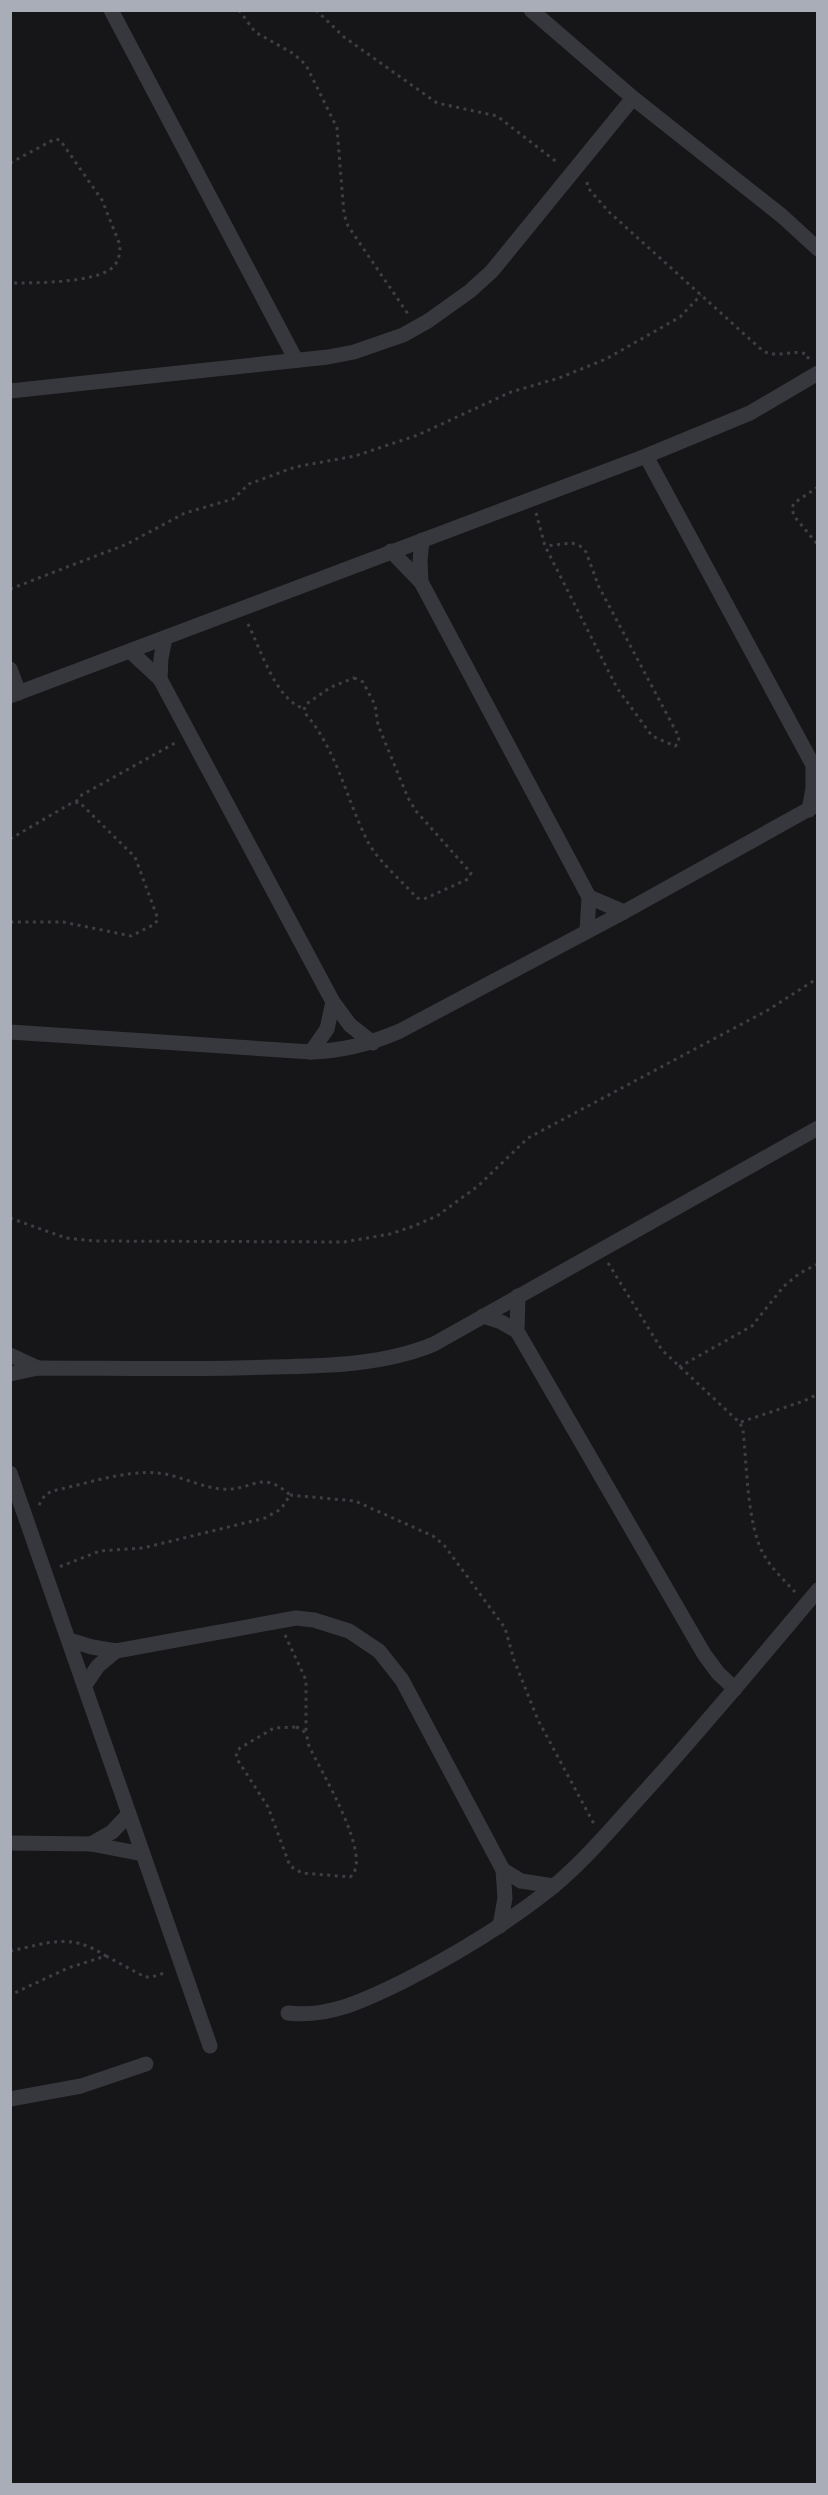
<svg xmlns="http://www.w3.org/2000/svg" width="828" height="2495" font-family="Quicksand,sans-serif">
<rect width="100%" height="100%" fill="#161618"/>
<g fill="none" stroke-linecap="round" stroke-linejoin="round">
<!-- path -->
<g stroke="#3d3f44" stroke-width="3" stroke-dasharray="3 4.5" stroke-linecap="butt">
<polyline points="239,10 255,32 294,54 306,65 337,128 344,214 348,226 408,314"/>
<polyline points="316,10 344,37 437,103 497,116 558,163"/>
<path d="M 10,163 L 55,139 L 60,140 L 102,200 L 120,245 C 120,253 119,261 113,267 C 97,283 34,283 10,283"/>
<path d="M 587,182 L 588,188 L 609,212 L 763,351 C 777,359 795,348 808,355 L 808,360"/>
<polyline points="818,487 794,503 792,508 794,516 818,545"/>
<polyline points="536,513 545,546 617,688 652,736 675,746 678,744 679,737 599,587 586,552 580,546 572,543 545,546"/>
<polyline points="10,589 127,544 185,513 233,499 249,484 295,467 355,456 418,435 511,392 559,378 606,359 680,317 701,295"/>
<path d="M 248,624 C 260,648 276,700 303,708"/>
<path d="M 354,678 L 363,682 L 375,705 L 378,725 L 408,798 L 416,811 L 471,873 L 468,879 L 424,899 L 417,898 C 403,882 378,861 368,842 C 346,799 337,749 304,712 L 305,705 L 331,687 Z"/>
<polyline points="76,802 80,796 175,743"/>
<polyline points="10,839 70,804 79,802 135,857 158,919 155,924 131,936 63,922 10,922"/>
<polyline points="10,1218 66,1238 95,1241 344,1242 390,1234 414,1226 437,1216 478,1186 528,1138 768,1010 818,978"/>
<path d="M 608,1263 L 662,1350 L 740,1423 L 743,1430 C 747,1465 747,1526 764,1555 C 772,1569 784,1580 795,1592"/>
<polyline points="679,1367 752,1326 784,1286 800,1273 818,1264"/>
<polyline points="741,1422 804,1401 818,1394"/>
<polyline points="290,1495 355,1501 433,1536 444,1545 505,1628 514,1660 538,1720 594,1824"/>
<path d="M 39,1505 L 45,1495 L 52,1491 C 86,1484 124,1470 158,1473 C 179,1475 200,1487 221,1489 C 253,1492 260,1468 290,1495 L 281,1509 L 265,1518 L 143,1548 L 100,1551 L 59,1567"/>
<polyline points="285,1635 306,1680 306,1734"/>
<path d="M 296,1727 C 306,1730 307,1736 309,1746 C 319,1768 375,1859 350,1877 L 302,1873 L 290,1866 L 268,1807 L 237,1759 L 236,1753 L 240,1748 L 274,1728 Z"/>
<path d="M 10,1951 C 50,1943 69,1932 106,1956 L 68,1968 L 10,1995"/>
<polyline points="106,1956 145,1977 152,1977 167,1972"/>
</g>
<!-- street -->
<g stroke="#37383d" stroke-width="15">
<polyline points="111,10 296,360"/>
<polyline points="531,10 633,98 782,216 818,249"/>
<polyline points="10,391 328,357 354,352 403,335 428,321 470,291 492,271 633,98"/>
<polyline points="646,456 813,765 813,788 809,810"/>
<polyline points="422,540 420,561 421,582 589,897 624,912"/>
<polyline points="391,551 421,582"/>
<polyline points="130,651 160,679 333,1002 350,1025 373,1043"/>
<polyline points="10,669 19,693"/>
<polyline points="160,679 161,658 165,638"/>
<polyline points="10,696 646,456 750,413 818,373"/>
<polyline points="587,931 589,897"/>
<path d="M 10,1032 L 311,1052 C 343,1051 370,1044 400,1031 L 624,912 L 818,804"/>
<polyline points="311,1052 327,1029 333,1002"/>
<polyline points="518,1296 517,1331 704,1654 718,1673 735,1689"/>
<polyline points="483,1316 501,1322 517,1331"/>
<polyline points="10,1355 38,1368"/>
<path d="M 10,1374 L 38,1368 C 116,1368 194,1370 272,1367 C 326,1366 384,1365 434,1344 L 818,1128"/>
<polyline points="10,1473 210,2046"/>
<polyline points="69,1640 92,1647 116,1651 296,1618 314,1620 349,1631 379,1651 402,1680 503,1870 505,1898 500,1926"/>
<polyline points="85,1685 98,1666 116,1651"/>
<polyline points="10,1843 91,1844 143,1854"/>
<polyline points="91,1844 112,1832 129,1814"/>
<polyline points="503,1870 521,1881 554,1886"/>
<path d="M 288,2013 C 330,2018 367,1999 404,1981 C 457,1954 508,1923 554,1886 C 585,1860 612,1828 639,1798 C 701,1730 759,1660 818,1590"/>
<polyline points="10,2099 81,2086 146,2064"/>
</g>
</g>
<!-- border -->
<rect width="828" height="2495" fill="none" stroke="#a8adb8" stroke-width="24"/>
</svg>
